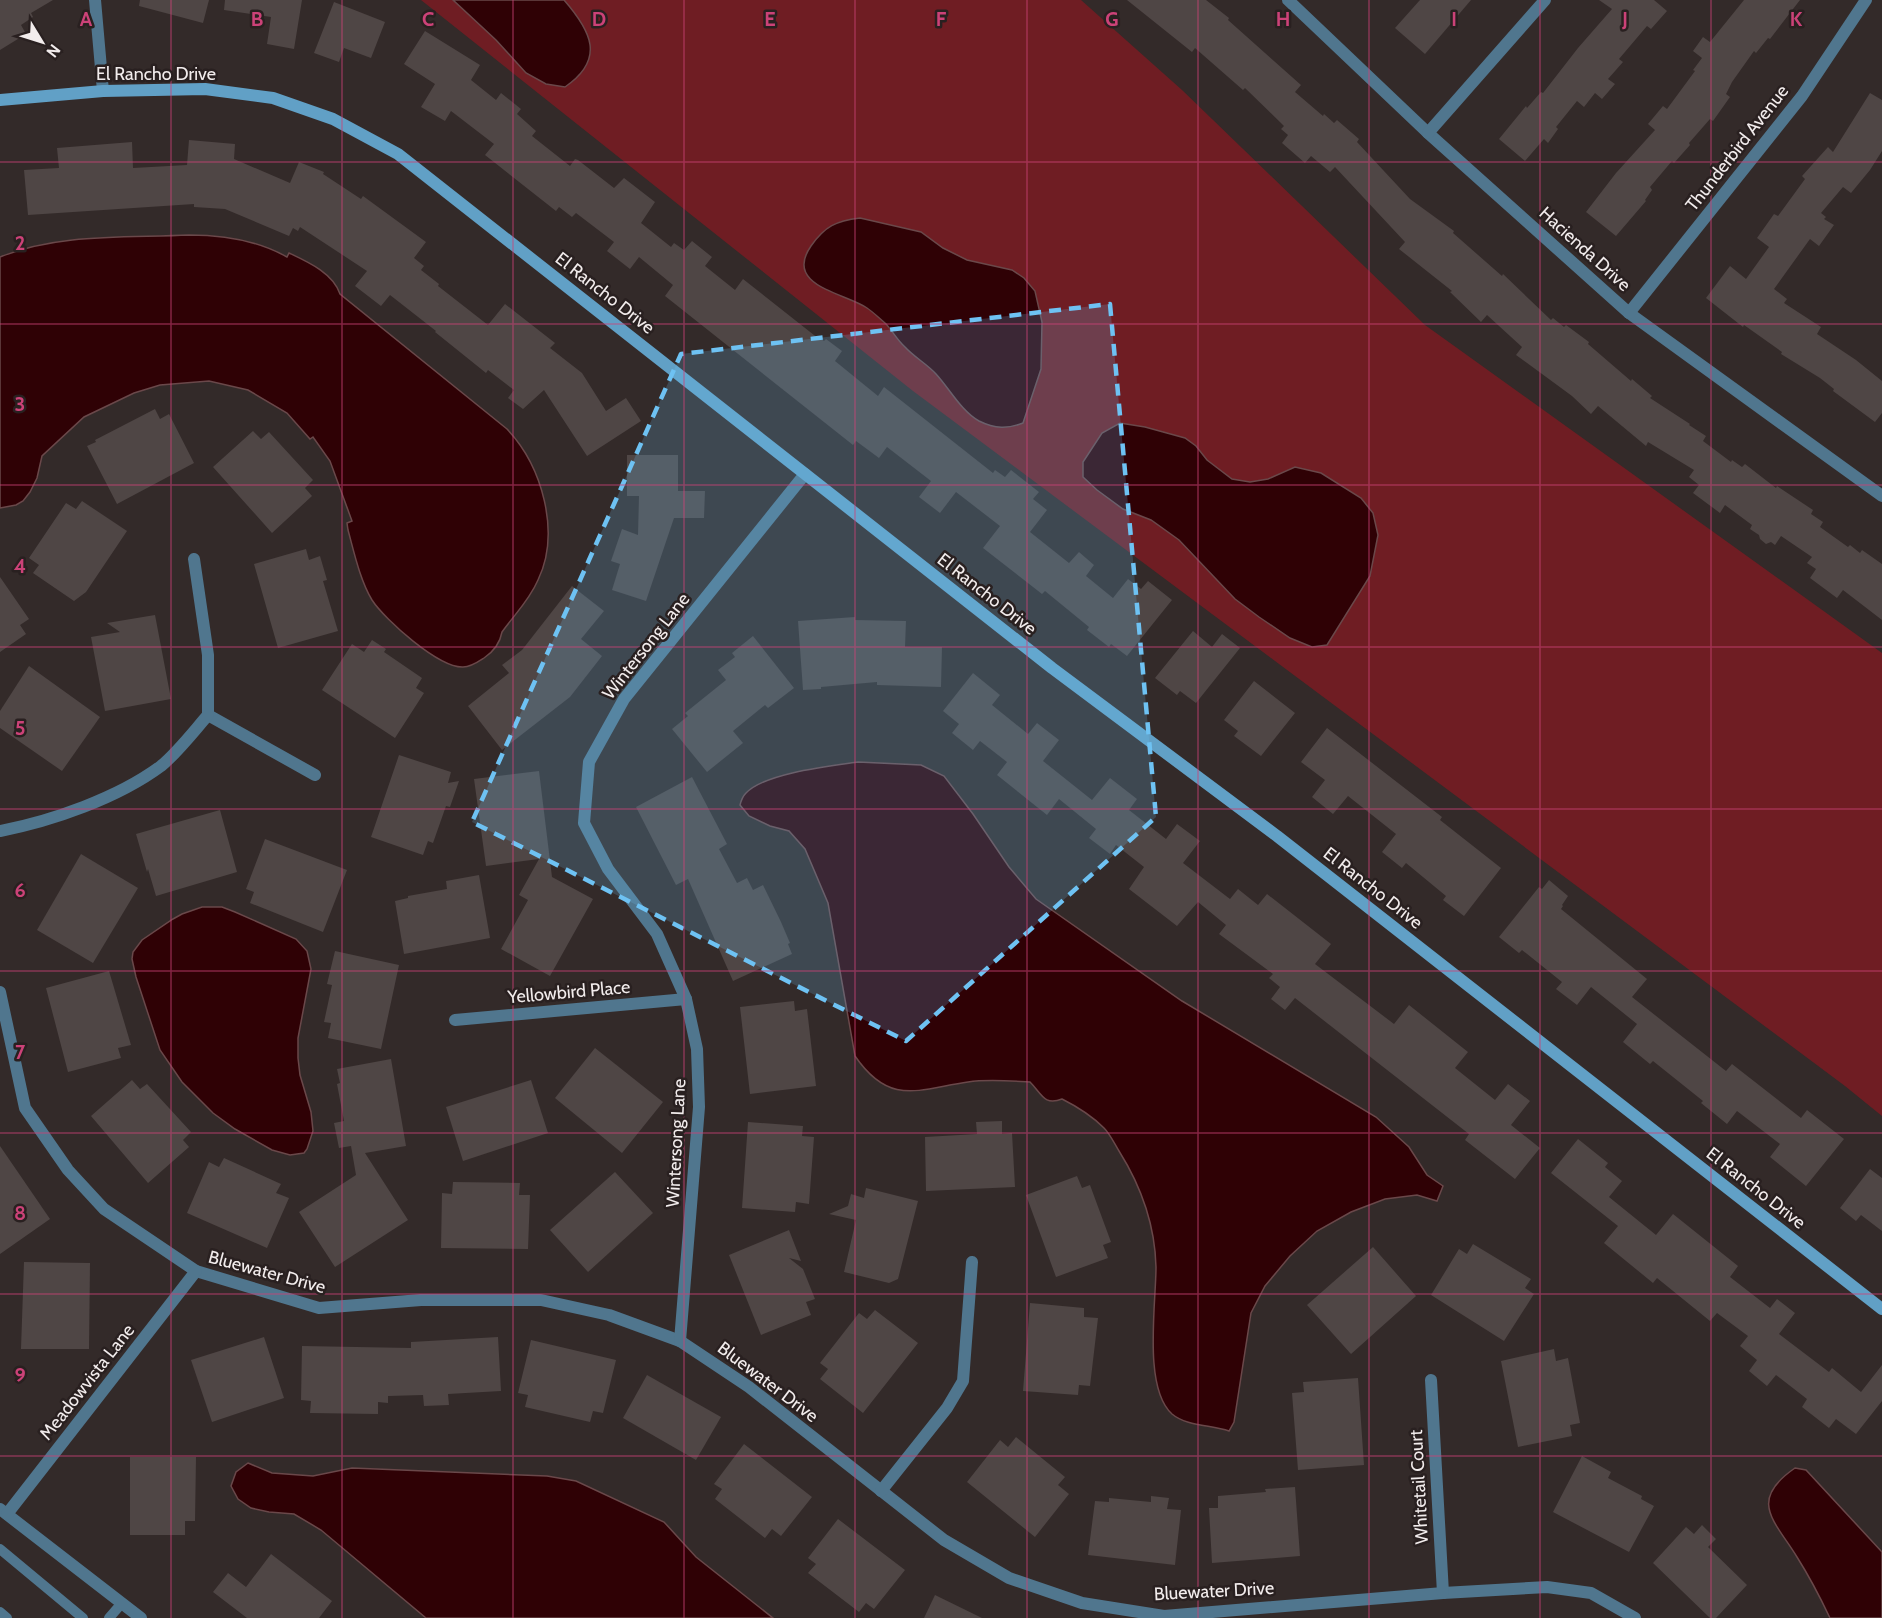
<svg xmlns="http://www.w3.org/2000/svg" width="1882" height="1618" font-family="Cabin,sans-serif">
<rect width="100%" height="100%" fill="#332a29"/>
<!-- green -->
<polygon fill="#6f1d23" points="421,0 1081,0 1182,90 1425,325 1882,653 1882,1116 1845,1086 913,391"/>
<!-- water -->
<g fill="#2f0105" stroke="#6a484a" stroke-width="1.5">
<path d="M 453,0 L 564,0 C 591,31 606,59 565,87 L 546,84 L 526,73 L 496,40 Z"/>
<path d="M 860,218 L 921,232 L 943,248 L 967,260 L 1012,270 L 1024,278 L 1035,291 L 1042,322 L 1041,369 L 1023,423 C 1008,429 995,429 979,421 C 962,412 949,388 936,374 C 927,364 914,357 905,347 C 897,340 892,330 885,323 C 879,318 873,312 867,308 C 845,293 783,286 811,246 C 825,226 836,221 860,218 Z"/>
<path d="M 189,235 C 223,235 257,240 287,257 L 289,253 C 308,262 333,273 340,294 L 507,429 C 542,466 561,532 538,580 C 529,601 514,615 502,632 C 500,643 493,652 484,658 C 478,662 471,667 463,667 C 439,668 385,620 372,600 C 360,580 354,552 348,530 L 347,523 L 352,521 L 330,461 L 313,437 L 310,439 L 287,413 L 248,390 L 209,381 L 160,385 L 134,393 L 84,417 L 42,456 L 37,478 L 30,492 L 23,501 L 16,505 L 0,508 L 0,257 C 59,233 126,238 189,235 Z"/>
<polygon points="1120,423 1145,427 1185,438 1196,446 1207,460 1232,479 1250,482 1268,479 1295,467 1321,473 1361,498 1373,513 1378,535 1370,576 1327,645 1312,647 1290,638 1259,617 1235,599 1179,540 1151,520 1123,509 1097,490 1083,477 1083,462 1102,433"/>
<path d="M 858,762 L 921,765 L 944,776 L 973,814 L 1009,867 L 1036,899 L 1182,1001 L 1376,1117 L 1409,1147 L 1427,1175 L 1443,1186 L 1437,1201 L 1417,1195 L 1385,1199 L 1351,1212 L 1317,1231 L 1290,1256 L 1265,1286 L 1251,1313 L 1234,1422 L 1229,1431 C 1211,1425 1186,1426 1172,1414 C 1143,1388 1156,1304 1156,1267 C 1155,1225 1141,1186 1119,1151 C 1114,1143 1110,1134 1104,1128 C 1092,1116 1078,1107 1062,1099 C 1044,1106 1042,1094 1030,1082 C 1010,1081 988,1079 968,1082 C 919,1089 890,1107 855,1056 L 828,903 L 805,849 L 789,831 L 770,826 L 749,816 L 740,805 C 741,801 743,796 746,793 C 765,773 830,766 858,762 Z"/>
<polygon points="202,907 222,907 235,912 296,939 307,951 311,969 298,1038 298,1058 300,1075 311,1112 313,1131 307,1149 304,1153 290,1155 272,1150 235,1129 213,1113 182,1082 160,1050 136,977 132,959 133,952 142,940 173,919 182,914"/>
<polygon points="248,1463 272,1473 313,1476 352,1468 547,1476 576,1481 664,1522 696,1557 773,1618 426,1618 321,1530 294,1514 269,1512 251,1508 238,1499 231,1486 236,1472"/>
<path d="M 1795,1468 L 1806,1470 L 1882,1552 L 1882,1618 L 1830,1618 C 1820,1597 1809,1576 1797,1557 C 1775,1521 1747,1501 1795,1468 Z"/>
</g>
<!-- building -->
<g fill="#4f4645">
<polygon points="0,0 53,0 31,13 33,17 21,25 26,34 0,50"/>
<polygon points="140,0 209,0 203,23 139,6"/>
<polygon points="225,0 302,0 294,49 267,44 271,17 224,10"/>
<polygon points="1127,0 1206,0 1229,18 1228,20 1301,85 1295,92 1323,116 1324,114 1334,123 1337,120 1359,139 1357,142 1410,199 1454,231 1453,233 1502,276 1503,274 1551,320 1553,318 1564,327 1566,325 1589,342 1588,344 1631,381 1632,379 1652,396 1650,398 1690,424 1689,425 1706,436 1703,441 1731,462 1732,460 1742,467 1745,464 1776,488 1777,486 1813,510 1811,514 1823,522 1820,527 1848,547 1850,545 1860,553 1862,550 1882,564 1882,620 1843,590 1837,598 1810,578 1816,569 1807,563 1812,557 1781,536 1775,545 1771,542 1766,544 1760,539 1759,535 1750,529 1752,525 1725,505 1720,513 1693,493 1699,485 1689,477 1694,470 1648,442 1646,446 1598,406 1591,414 1572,396 1516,355 1522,347 1487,315 1481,322 1450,292 1452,291 1399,249 1405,242 1335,167 1330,172 1311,156 1305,163 1282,143 1288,135 1281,129 1284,126 1245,88 1243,90 1195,48 1192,52"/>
<polygon points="1420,0 1471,0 1425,54 1395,28"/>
<polygon points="1599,0 1654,0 1667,11 1651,29 1647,26 1619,59 1623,62 1608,79 1615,84 1602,99 1595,93 1584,107 1577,101 1556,127 1558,129 1548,143 1544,139 1525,161 1499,139 1526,106 1527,108 1541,92 1543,93 1578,48 1612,9"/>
<polygon points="1744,0 1800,0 1770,39 1768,38 1756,53 1754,51 1732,82 1726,94 1730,97 1713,121 1710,119 1689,143 1690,145 1674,163 1672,161 1650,187 1652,190 1645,200 1646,201 1616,236 1586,212 1616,173 1655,130 1648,124 1663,106 1667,109 1695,71 1693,70 1702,58 1693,51 1703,37 1710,42"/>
<polygon points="334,2 385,22 371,58 344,48 339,62 314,53"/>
<polygon points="425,31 480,65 471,80 496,100 501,93 521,109 517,114 536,131 532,136 570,166 575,159 578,160 614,188 624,178 655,202 641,223 671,247 674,243 684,250 692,241 712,257 705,266 735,290 743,279 819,339 820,338 824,341 826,339 842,351 835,361 878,396 884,387 993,473 995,470 1005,477 1011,470 1039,492 1033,499 1047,510 1030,532 1069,563 1079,552 1094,565 1086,576 1113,598 1128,579 1141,589 1148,581 1172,600 1127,656 1111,644 1109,647 1087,630 1089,627 1045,591 1042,594 983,548 1000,526 956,492 940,513 919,497 931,481 887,447 879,458 856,441 853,445 665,296 673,285 639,257 630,269 607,251 614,242 576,213 572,217 559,207 556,211 485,155 494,144 451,111 445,121 421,107 435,84 404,64"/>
<polygon points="1870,93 1882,100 1882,151 1870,170 1851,193 1843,187 1821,213 1826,217 1824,219 1834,225 1819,246 1810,239 1774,289 1787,299 1784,303 1821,327 1817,334 1856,360 1882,381 1882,413 1875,422 1833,391 1834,389 1820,378 1781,354 1782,352 1744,325 1743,327 1706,298 1730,266 1746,279 1769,247 1757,238 1774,214 1778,216 1805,179 1802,176 1828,147 1833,152"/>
<polygon points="189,140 235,144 234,159 290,183 299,162 324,172 323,174 361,199 363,196 426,242 414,258 424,266 421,270 439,284 438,286 488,325 505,304 555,343 550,348 582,373 606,411 626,398 641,421 587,456 544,390 523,409 508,398 514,390 488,370 486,373 435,332 436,331 390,295 381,306 355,286 367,271 300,227 298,231 293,228 289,236 225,209 194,207 194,204 28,215 24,170 59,168 57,148 132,142 133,168 187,165"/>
<polygon points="155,409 160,419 169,414 194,463 117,504 87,446 96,442 95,440"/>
<polygon points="253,431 261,439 269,432 313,480 305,488 312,496 272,533 213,467"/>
<polygon points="627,455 678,455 678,491 705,491 704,518 674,518 646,601 612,590 620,564 611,561 622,529 638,535 639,496 627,496"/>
<polygon points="82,501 127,531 86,592 74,601 33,573 39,565 29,558 66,503 76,509"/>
<polygon points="306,549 309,560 320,556 327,580 323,581 338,631 278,648 254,564"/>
<polygon points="0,577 29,619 20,625 26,634 0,652"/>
<polygon points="572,586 604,611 581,639 602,656 570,697 502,750 468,706 509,673 502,665 522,650"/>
<polygon points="155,615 171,699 105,711 91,637 120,632 107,623"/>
<polygon points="855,617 855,620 906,621 905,647 942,647 941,687 877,685 877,682 821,687 821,689 803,690 798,621"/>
<polygon points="1193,631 1212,647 1222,634 1240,648 1196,703 1180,691 1177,695 1155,678"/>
<polygon points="753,636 794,688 768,708 765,705 733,731 743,743 707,772 672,729 688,716 685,713 726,680 718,670 735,657 732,653"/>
<polygon points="372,640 386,649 384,652 422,678 416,688 424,693 395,738 322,690 352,644 364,652"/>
<polygon points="29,666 100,717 62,771 0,728 0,711"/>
<polygon points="973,673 1000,695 992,705 1028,734 1037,723 1059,740 1043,761 1092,800 1110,778 1137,799 1129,810 1166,839 1177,824 1200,841 1183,863 1230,899 1238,889 1258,905 1267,894 1331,944 1315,964 1394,1024 1409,1005 1468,1052 1455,1068 1495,1100 1508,1084 1530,1101 1511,1125 1540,1148 1515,1179 1465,1140 1469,1134 1295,998 1285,1010 1271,999 1280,987 1269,978 1273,974 1219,934 1226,925 1198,902 1177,926 1129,889 1144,867 1116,845 1110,854 1089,838 1096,829 1059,799 1047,815 997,775 1007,762 980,741 973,750 952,733 959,724 943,711"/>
<polygon points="1254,681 1295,713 1261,756 1234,736 1238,731 1224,720"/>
<polygon points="1327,728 1442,817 1440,820 1501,868 1464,916 1443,900 1446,896 1406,863 1402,868 1382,852 1396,834 1348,796 1333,814 1312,797 1325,780 1301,762"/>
<polygon points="399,755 451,772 448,783 459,781 450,807 446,806 433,843 428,841 423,855 371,837"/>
<polygon points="539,771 552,877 593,899 550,976 501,949 528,900 519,895 539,859 486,866 474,779"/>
<polygon points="692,777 727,844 719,849 737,883 747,878 753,890 763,885 781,922 790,943 788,944 792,954 733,981 688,879 676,885 636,807"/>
<polygon points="220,810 237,872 156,896 148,869 147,872 136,834"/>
<polygon points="265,839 347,870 323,932 250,903 254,892 246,889"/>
<polygon points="81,854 138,888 93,963 37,930"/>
<polygon points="479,875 490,938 404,954 395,901 408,898 408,896 447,889 446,881"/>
<polygon points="1549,880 1568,896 1562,905 1563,906 1561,909 1647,979 1632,997 1726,1071 1732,1064 1801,1118 1807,1110 1844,1139 1806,1186 1770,1157 1780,1144 1737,1111 1727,1124 1701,1103 1703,1101 1653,1061 1650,1064 1623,1042 1637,1024 1591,987 1577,1005 1556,989 1562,982 1522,950 1519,953 1499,937 1539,887 1542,889"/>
<polygon points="335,951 399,965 381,1049 328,1038 331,1023 324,1022 332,985 327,984"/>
<polygon points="109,971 131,1045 118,1048 121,1058 68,1072 46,988"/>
<polygon points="794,1001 795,1011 807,1009 816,1086 750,1094 740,1007"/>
<polygon points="595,1048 663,1102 622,1153 555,1098"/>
<polygon points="391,1059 406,1146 365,1153 408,1220 335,1267 299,1212 356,1175 351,1146 339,1148 334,1123 344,1121 337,1084 340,1083 337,1069"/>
<polygon points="132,1080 140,1089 147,1084 191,1132 183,1140 189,1147 148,1183 91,1116"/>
<polygon points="531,1080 548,1133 463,1161 446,1107"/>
<polygon points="1002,1121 1002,1134 1012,1133 1015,1187 926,1191 925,1137 977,1134 976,1122"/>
<polygon points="748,1122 803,1126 802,1136 814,1137 809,1204 796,1202 795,1212 742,1208"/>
<polygon points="1578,1139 1608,1163 1605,1167 1622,1181 1609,1197 1656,1235 1673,1214 1738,1266 1730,1277 1770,1308 1777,1299 1795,1313 1779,1334 1829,1372 1832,1368 1861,1392 1882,1365 1882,1401 1856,1434 1836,1419 1829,1428 1802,1407 1807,1399 1776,1375 1767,1386 1749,1371 1757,1360 1740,1346 1748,1336 1717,1313 1710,1321 1657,1278 1653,1283 1604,1243 1618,1226 1551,1173"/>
<polygon points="0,1146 50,1219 0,1254"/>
<polygon points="224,1158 281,1184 276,1193 289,1198 267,1248 187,1213 209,1162 219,1167"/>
<polygon points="1870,1169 1882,1178 1882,1231 1861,1215 1856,1221 1840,1208"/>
<polygon points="615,1172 653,1213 588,1272 550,1230"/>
<polygon points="1077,1176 1082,1188 1090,1185 1111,1242 1103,1245 1108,1258 1056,1277 1026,1195"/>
<polygon points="453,1182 520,1183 519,1195 530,1195 528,1249 441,1248 442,1193 452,1194"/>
<polygon points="866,1188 918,1201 898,1279 889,1283 844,1272 856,1220 829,1214 848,1206 851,1194 864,1198"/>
<polygon points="789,1230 801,1261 789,1258 803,1269 815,1299 806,1302 811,1315 761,1335 729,1255"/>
<polygon points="1473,1244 1531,1279 1525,1288 1534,1294 1504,1341 1431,1295 1459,1249 1467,1254"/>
<polygon points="1373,1247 1416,1296 1351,1354 1307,1305"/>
<polygon points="24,1262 90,1263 89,1349 21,1349"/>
<polygon points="1030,1303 1084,1308 1084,1317 1098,1318 1090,1386 1079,1385 1078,1395 1023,1391"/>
<polygon points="875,1310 918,1343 863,1413 820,1379 828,1369 820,1363 859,1313 867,1319"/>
<polygon points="264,1337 284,1398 212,1422 191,1360"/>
<polygon points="498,1337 501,1391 448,1394 449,1405 424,1406 423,1395 388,1396 388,1403 378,1402 378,1414 310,1413 311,1401 301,1400 302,1346 411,1348 411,1342"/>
<polygon points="531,1340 616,1360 603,1413 593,1411 590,1422 525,1407 528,1395 518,1393"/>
<polygon points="1554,1349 1556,1361 1568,1358 1580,1423 1570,1425 1572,1436 1518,1447 1501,1361"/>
<polygon points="647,1375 721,1417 696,1460 623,1418"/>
<polygon points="1358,1378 1364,1465 1298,1470 1292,1393 1304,1392 1303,1382"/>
<polygon points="1016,1437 1065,1477 1058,1485 1069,1494 1035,1537 967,1482 1000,1440 1008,1447"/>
<polygon points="744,1444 812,1497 781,1536 772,1529 765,1538 715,1499 722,1489 714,1484"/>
<polygon points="1582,1456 1611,1472 1608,1478 1642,1496 1641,1499 1654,1506 1629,1552 1553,1512"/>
<polygon points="130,1457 196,1457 195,1521 185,1521 185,1535 130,1535"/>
<polygon points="1295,1487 1300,1556 1212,1563 1209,1508 1218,1508 1218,1496 1266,1492 1265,1489"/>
<polygon points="1151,1496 1169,1498 1167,1509 1181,1510 1175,1565 1088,1555 1095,1501 1109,1502 1109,1498 1151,1502"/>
<polygon points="838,1519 905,1570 874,1609 866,1603 859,1612 808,1573 816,1564 808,1558"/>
<polygon points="1702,1525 1716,1539 1708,1547 1747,1585 1716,1618 1710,1618 1653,1563 1686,1527 1694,1534"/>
<polygon points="271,1554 332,1601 319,1618 247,1618 213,1592 228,1573 246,1587"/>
<polygon points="935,1595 982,1618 924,1618"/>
</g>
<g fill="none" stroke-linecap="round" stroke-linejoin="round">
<!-- lane -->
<g stroke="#50768e" stroke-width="10">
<polyline points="0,1549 83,1618"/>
<polyline points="0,1612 7,1618"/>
<polyline points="109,1618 122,1603"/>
</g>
<!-- street -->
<g stroke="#50768e" stroke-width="12">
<polyline points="95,0 103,91"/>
<polyline points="1288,0 1428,133 1629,313 1882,496"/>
<polyline points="1428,133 1545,0"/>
<polyline points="1629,313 1802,96 1866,0"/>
<polyline points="208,715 315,775"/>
<path d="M 0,831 C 52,821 118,798 161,766 C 177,753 194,731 208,715 L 208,655 L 194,559"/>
<polyline points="0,992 25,1108 68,1170 104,1209 196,1271 319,1308 421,1300 541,1300 609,1315 680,1341 749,1387 944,1540 1009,1578 1082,1603 1164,1616 1443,1593 1547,1587 1591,1593 1635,1618"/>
<polyline points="455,1020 686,999"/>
<polyline points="680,1341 699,1107 697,1049 686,999 657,934 608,869 584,823 589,762 624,699 805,474"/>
<polyline points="1431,1380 1443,1593"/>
<polyline points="881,1491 947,1408 963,1381 972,1262"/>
<polyline points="0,1509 141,1618"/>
<polyline points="7,1514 196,1271"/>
</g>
<!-- secondary -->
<polyline stroke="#61a0c6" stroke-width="12" points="0,100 103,91 205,89 273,98 333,119 398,154 1052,668 1277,836 1882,1309"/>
</g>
<!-- marked area -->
<path fill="#6ec2f3" fill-opacity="0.2" stroke="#6ec2f3" stroke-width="4.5" stroke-dasharray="12 8" stroke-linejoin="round" d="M 1110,304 L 1156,817 L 906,1041 L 472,822 L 681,354 Z"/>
<!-- grid -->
<path fill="none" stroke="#cc4278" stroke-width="1.5" stroke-opacity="0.55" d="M 171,0 L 171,1618M 342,0 L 342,1618M 513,0 L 513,1618M 684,0 L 684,1618M 855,0 L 855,1618M 1027,0 L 1027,1618M 1198,0 L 1198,1618M 1369,0 L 1369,1618M 1540,0 L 1540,1618M 1711,0 L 1711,1618M 0,162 L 1882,162M 0,324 L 1882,324M 0,485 L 1882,485M 0,647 L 1882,647M 0,809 L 1882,809M 0,971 L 1882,971M 0,1133 L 1882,1133M 0,1294 L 1882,1294M 0,1456 L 1882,1456"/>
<g text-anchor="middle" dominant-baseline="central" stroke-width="5" stroke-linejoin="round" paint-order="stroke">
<!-- street labels -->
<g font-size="18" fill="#f2ecec" stroke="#292020">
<text x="156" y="74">El Rancho Drive</text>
<text transform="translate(1737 148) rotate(-52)">Thunderbird Avenue</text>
<text transform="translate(1585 249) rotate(42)">Hacienda Drive</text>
<text transform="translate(605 293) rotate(38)">El Rancho Drive</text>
<text transform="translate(987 594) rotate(38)">El Rancho Drive</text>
<text transform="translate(646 646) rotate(-52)">Wintersong Lane</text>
<text transform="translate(1373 888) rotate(38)">El Rancho Drive</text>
<text transform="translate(569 992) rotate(-5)">Yellowbird Place</text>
<text transform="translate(676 1143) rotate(-87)">Wintersong Lane</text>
<text transform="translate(1756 1188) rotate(38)">El Rancho Drive</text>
<text transform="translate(267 1272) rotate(15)">Bluewater Drive</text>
<text transform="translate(87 1382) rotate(-52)">Meadowvista Lane</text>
<text transform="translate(768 1382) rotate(37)">Bluewater Drive</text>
<text transform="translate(1419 1487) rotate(-93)">Whitetail Court</text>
<text transform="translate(1214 1591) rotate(-3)">Bluewater Drive</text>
</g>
</g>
<g font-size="20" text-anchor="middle" font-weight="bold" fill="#cc4278" stroke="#292020" stroke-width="5" stroke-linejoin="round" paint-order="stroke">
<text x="86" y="26">A</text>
<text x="257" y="26">B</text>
<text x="428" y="26">C</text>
<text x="599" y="26">D</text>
<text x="770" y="26">E</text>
<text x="941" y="26">F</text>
<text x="1112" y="26">G</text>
<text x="1283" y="26">H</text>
<text x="1454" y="26">I</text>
<text x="1625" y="26">J</text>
<text x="1796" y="26">K</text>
<text x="20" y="250">2</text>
<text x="20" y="411">3</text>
<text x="20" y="573">4</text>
<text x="20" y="735">5</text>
<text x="20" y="897">6</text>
<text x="20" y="1059">7</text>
<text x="20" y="1220">8</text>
<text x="20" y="1382">9</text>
</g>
<!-- north arrow -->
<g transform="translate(42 42) rotate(128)" stroke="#292020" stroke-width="4.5" paint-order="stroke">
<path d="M0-4.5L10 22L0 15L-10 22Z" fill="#f2ecec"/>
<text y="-9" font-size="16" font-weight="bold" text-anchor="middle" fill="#f2ecec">N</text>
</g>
</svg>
